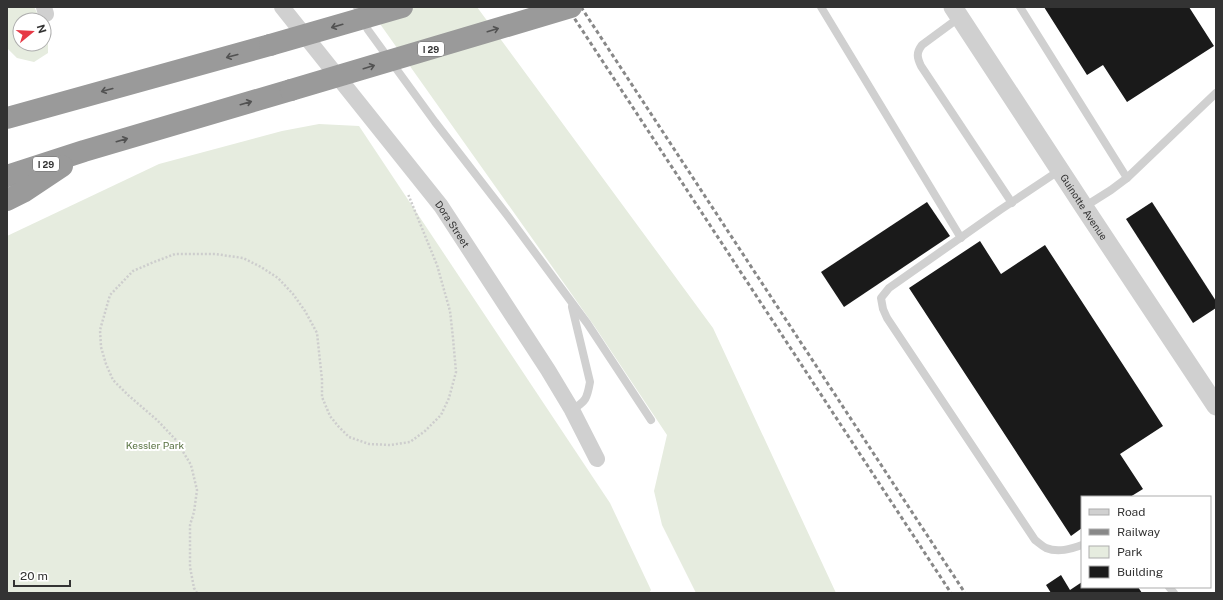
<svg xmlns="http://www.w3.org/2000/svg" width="1223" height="600" font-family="'Public Sans',sans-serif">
<rect width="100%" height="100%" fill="#fff"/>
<!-- green -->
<g fill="#e6ecdf">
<polygon points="7,7 34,7 41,20 20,20 20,44 44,44 44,26 48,35 48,53 34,62 17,58 7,48"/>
<polygon points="368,7 477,7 713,328 836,593 696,593 662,525 654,491 667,435 595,327"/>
<polygon points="319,124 359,126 610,503 651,590 649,593 7,593 7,236 159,164 282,131"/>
</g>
<!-- building -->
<g fill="#1a1a1a">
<polygon points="1044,7 1189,7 1214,46 1127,102 1103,65 1087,75"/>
<polygon points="927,202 950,236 844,307 821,272"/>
<polygon points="1152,202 1216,301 1216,308 1193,323 1126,219"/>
<polygon points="980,241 1001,274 1045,245 1163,426 1120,454 1143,489 1130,497 1082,497 1082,528 1071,536 909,288"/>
<polygon points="1061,575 1070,590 1082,582 1082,587 1138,587 1142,593 1051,593 1046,585"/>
</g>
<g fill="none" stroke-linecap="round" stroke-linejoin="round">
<!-- path -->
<polyline stroke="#cdcdcd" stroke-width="2.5" stroke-dasharray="2 2" stroke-linecap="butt" points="197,593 194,588 190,567 190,525 194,512 197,490 191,465 176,440 157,420 128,395 113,380 106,364 101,347 100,330 110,295 133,271 154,262 175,254 215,254 243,258 261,267 278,278 293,294 305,311 317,333 322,380 322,397 330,416 338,426 349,437 369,444 390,445 410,442 425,431 441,415 449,398 456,372 453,338 450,311 437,265 408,194"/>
<!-- service -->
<g stroke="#d0d0d0" stroke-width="8">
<polyline points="357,7 368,30 435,122 507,215 587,323 651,420"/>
<polyline points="821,7 961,238"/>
<polyline points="1020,7 1127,178 1111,190 1084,207"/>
<path d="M 960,17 L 922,45 C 916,53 917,57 921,66 L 1012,203"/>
<path d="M 1060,170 L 1000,210 L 889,288 L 881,298 L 883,309 L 887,318 L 1035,540 C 1039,543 1042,546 1046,548 C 1058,553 1071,549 1082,545"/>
<polyline points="1127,178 1216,93"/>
<path d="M 572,410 C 586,401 587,399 590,382 L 572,307"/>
<polyline points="1169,587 1174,593"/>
</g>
<!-- minor -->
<g stroke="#d0d0d0" stroke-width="16">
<polyline points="44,7 46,14"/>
<path id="s1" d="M 282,7 L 441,206 L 548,370 L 572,410 L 597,459"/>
</g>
<!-- tertiary -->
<path stroke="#d0d0d0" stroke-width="19" id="s2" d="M 953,7 L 1084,207 L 1216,406"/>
<!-- motorway -->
<g stroke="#9a9a9a" stroke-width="22">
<polyline points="7,118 270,45"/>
<polyline points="7,176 84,151 291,90"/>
<polyline points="7,200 23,192 62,166"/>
</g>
<!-- rail -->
<g stroke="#888" stroke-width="3" stroke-dasharray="4 3" stroke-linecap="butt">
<polyline points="567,7 951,593"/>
<polyline points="581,7 965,593"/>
</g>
<!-- motorway-bridge -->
<g stroke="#9a9a9a" stroke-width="22">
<polyline points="270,45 402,7"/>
<polyline points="291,90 571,7"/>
</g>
</g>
<!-- one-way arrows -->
<defs><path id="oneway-shaft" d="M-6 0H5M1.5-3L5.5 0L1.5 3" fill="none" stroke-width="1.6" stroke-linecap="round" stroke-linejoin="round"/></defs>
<g stroke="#525252">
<use href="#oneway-shaft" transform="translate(337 26) rotate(164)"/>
<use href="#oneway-shaft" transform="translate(493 30) rotate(-17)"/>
<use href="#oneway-shaft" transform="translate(232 56) rotate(165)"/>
<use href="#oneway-shaft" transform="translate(369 67) rotate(-17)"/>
<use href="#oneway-shaft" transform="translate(107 90) rotate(165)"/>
<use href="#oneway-shaft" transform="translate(246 103) rotate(-16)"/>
<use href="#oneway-shaft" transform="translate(122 140) rotate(-16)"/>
</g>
<g text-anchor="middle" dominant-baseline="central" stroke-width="4" stroke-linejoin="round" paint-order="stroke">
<!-- shield labels -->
<g fill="#fff" stroke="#707070" stroke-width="1">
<rect x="418" y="42" width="26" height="14" rx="3"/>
<rect x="33" y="157" width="26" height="14" rx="3"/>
</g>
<g font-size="9" font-weight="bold" fill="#333">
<text x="431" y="49">I 29</text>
<text x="46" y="164">I 29</text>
</g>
<!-- street labels -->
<g font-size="10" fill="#333" stroke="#fff">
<text stroke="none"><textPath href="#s2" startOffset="239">Guinotte Avenue</textPath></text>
<text stroke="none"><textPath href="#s1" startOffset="276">Dora Street</textPath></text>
</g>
<!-- park labels -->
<g font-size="10" fill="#56703f" stroke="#fff">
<text x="155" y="445">Kessler Park</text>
</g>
</g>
<!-- border -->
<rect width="1223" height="600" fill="none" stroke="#333333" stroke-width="16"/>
<!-- legend -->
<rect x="1081" y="496" width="130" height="92" fill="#ffffff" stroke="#adadad"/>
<rect x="1089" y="509" width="20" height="6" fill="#d0d0d0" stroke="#adadad"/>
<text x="1117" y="516" font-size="12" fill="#333333">Road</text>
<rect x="1089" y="529" width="20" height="6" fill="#888888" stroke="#adadad"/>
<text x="1117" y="536" font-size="12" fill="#333333">Railway</text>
<rect x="1089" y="546" width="20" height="12" fill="#e6ecdf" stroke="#adadad"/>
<text x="1117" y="556" font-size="12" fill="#333333">Park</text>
<rect x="1089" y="566" width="20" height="12" fill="#1a1a1a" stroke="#adadad"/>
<text x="1117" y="576" font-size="12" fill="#333333">Building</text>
<!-- north arrow -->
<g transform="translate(32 32) rotate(72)"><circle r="19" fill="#ffffff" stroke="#adadad"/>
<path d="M0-3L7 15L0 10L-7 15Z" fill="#e63946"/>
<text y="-6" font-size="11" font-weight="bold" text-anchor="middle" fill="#333333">N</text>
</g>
<!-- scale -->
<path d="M14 580v6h56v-6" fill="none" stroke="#333333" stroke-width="2"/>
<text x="20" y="580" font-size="12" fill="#333333" stroke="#ffffff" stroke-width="3" paint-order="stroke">20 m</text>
</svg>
